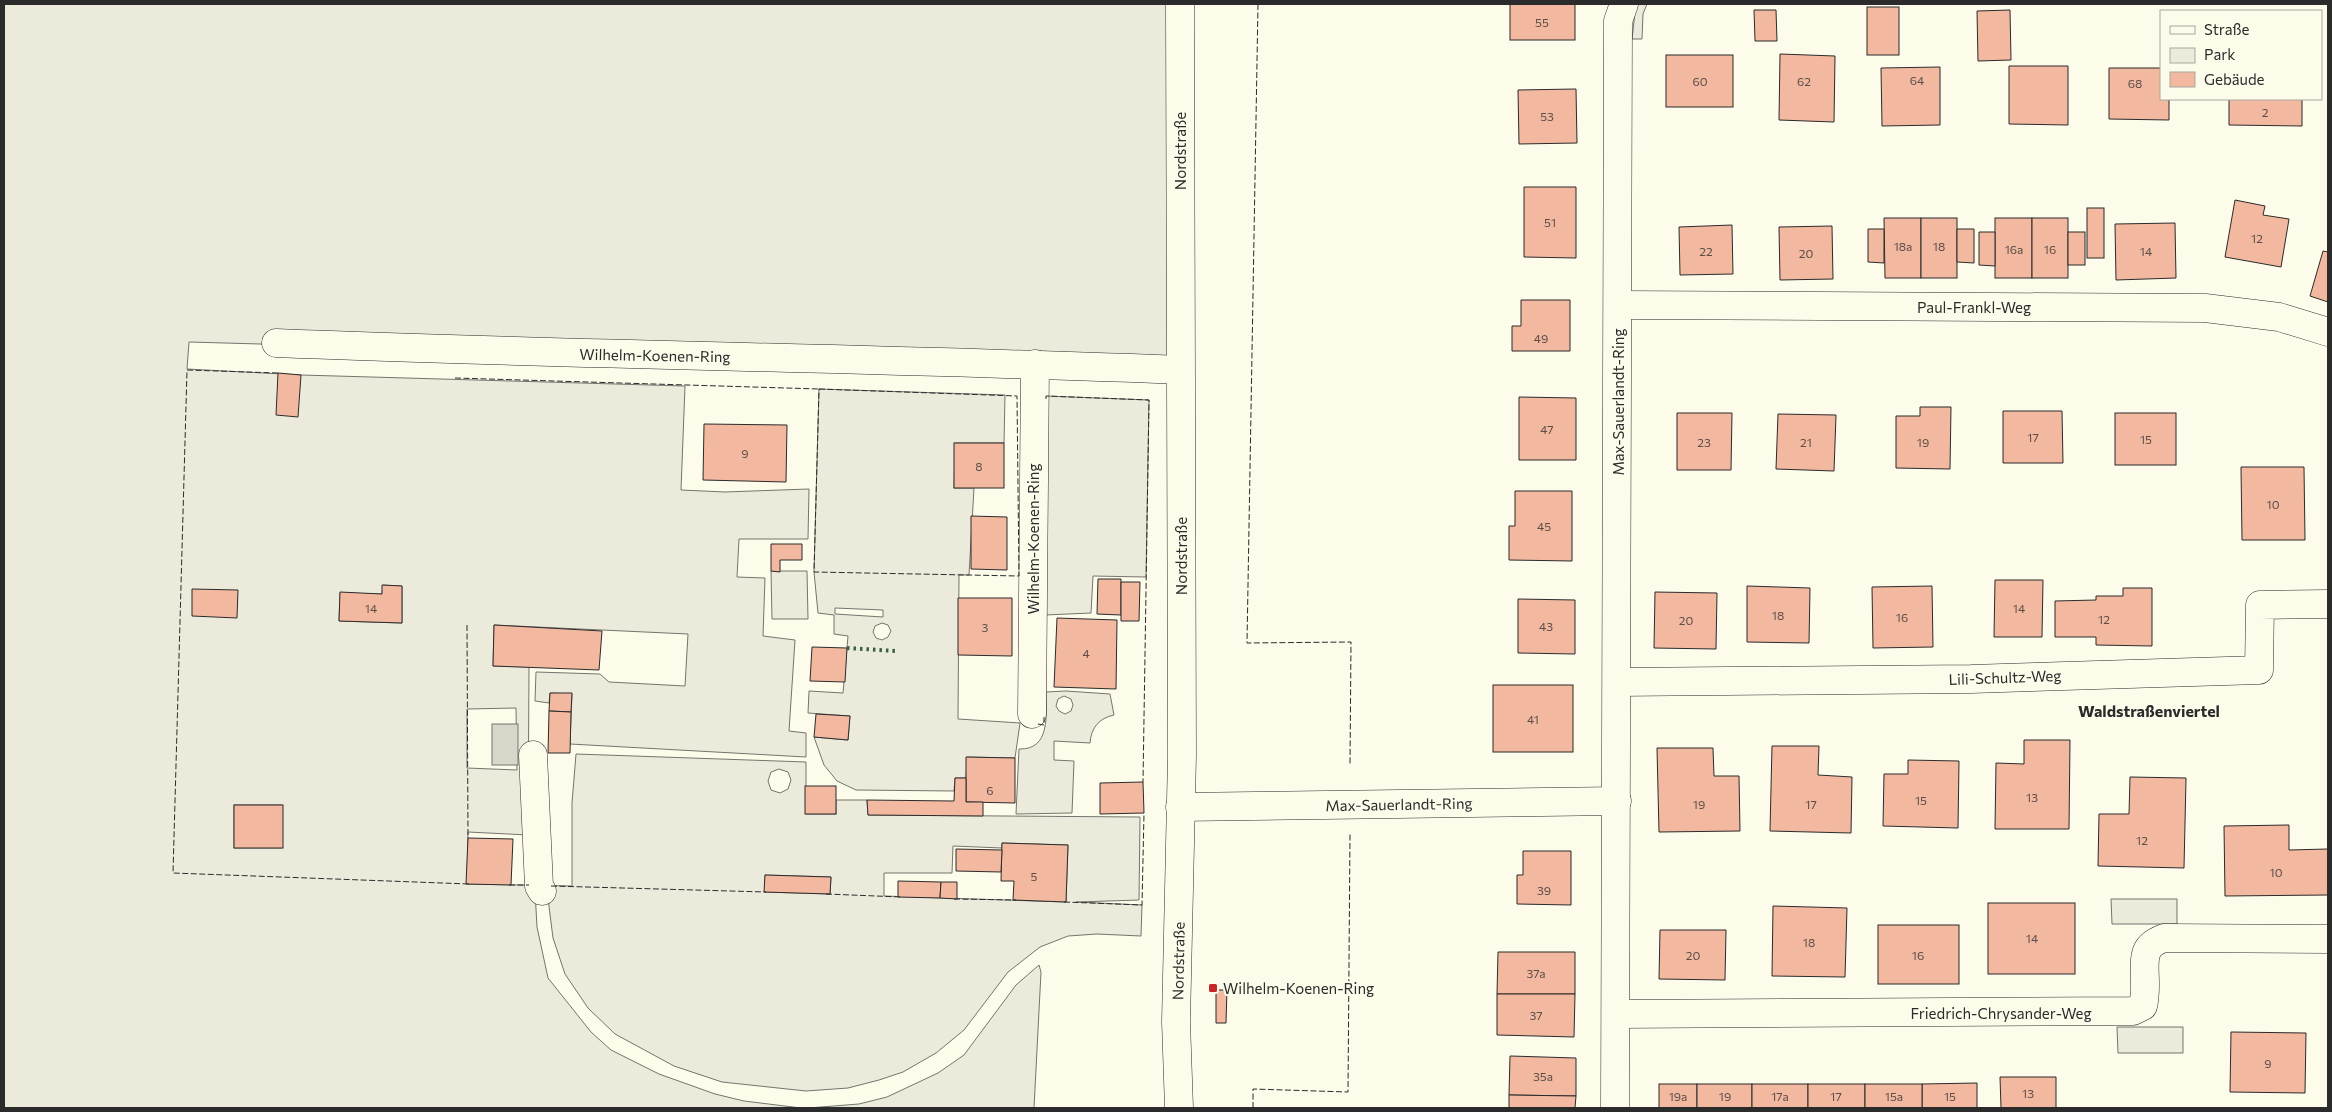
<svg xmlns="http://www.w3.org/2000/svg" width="2332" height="1112" font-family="Commissioner,sans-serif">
<rect width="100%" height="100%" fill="#fdfbea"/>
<!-- green -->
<g fill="#ecebdb" stroke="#74746e" fill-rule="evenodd">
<path d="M 4,4 L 1180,4 L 1180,370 L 189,342 L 187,369 L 301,375 L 685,386 L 681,490 L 725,492 L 809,489 L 808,539 L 739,539 L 737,577 L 765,578 L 763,636 L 795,640 L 789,731 L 806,733 L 806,757 L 570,744 L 572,694 L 550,693 L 549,703 L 535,701 L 536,672 L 600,674 L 609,682 L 685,686 L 688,634 L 494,625 L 493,666 L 529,667 L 528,835 L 468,832 L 467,884 L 572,886 L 572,803 L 576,754 L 806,762 L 806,814 L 836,814 L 836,800 L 867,800 L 868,815 L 1140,817 L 1139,900 L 1076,902 L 1142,905 L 1141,936 L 1097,934 L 1068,936 L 1040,947 L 1008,972 L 964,1030 L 936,1053 L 903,1072 L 879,1080 L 848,1088 L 806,1091 L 722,1082 L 674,1066 L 615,1034 L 588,1008 L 565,974 L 553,938 L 547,891 L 535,891 L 537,927 L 548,978 L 591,1032 L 611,1050 L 659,1074 L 715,1094 L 744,1101 L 801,1108 L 4,1108 ZM 383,585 L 402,586 L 402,623 L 339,621 L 340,593 L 382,594 ZM 516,708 L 517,770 L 467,768 L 467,709 ZM 779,769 L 788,772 L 791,780 L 788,789 L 780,793 L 771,790 L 768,781 L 771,772 ZM 234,805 L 282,805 L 282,848 L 234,848 ZM 1002,843 L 1068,845 L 1066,902 L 884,896 L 884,873 L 952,873 L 953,846 L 1002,848 ZM 765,875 L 831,877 L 830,894 L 765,892 Z"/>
<polygon points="1636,4 1647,4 1643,14 1642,39 1632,39"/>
<path d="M 819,389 L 1005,395 L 1004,443 L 955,443 L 954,488 L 974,488 L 969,575 L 959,575 L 958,719 L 1020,723 L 1015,758 L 967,757 L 966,778 L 955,778 L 954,791 L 856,790 L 837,781 L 824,765 L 814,737 L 848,740 L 850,716 L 808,713 L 809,691 L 843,693 L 848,636 L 834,634 L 834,615 L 818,613 L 814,572 ZM 835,608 L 883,610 L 883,617 L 835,614 ZM 882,623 L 888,625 L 891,631 L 888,637 L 882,640 L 876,638 L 873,632 L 875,626 Z"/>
<polygon points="1046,396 1149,400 1146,577 1093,576 1091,613 1045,615"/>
<polygon points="771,571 807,571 808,619 772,619"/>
<path d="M 1066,691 L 1110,694 L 1114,715 C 1099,718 1091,728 1090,743 L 1054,741 L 1054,760 L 1074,761 L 1072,813 L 1016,814 L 1019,749 C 1051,750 1046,714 1046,692 ZM 1064,696 L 1071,699 L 1073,705 L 1071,711 L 1065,714 L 1059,711 L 1056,706 L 1058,699 Z"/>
<polygon points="1039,965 1041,972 1034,1108 808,1108 859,1104 887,1097 938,1073 964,1055 1016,985"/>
</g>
<!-- parking -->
<g fill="#eceadb" stroke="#74746e">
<polygon points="2111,899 2177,899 2177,924 2112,924"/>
<polygon points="2117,1027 2183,1027 2183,1053 2118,1053"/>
</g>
<!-- water -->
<rect fill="#d8d7c9" stroke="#74746e" x="492" y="724" width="26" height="41"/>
<!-- building -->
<g fill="#f2b8a0" stroke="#2b2b2b">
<rect x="1510" y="4" width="65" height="36"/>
<rect x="1867" y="7" width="32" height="48"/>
<polygon points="1754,10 1776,10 1777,41 1755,41"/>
<polygon points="2010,10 2011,60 1978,61 1977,11"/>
<polygon points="1780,54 1835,56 1834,122 1779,120"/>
<rect x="1666" y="55" width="67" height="52"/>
<polygon points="2009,66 2068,66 2068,125 2009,124"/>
<polygon points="1940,67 1940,125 1882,126 1881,68"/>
<polygon points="2109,68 2161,68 2161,99 2169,99 2169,120 2109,119"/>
<polygon points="1576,89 1577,143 1519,144 1518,90"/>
<polygon points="2229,99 2302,99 2302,126 2229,125"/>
<polygon points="1524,187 1576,187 1576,258 1524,257"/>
<polygon points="2235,200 2265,206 2263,215 2289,219 2281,267 2225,257"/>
<rect x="2087" y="208" width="17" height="50"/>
<polygon points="1884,218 1921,218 1921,278 1885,278"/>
<rect x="1921" y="218" width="36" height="60"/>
<rect x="1995" y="218" width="37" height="60"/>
<rect x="2032" y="218" width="36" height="60"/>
<polygon points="2175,223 2176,278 2116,280 2115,224"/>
<polygon points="1732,225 1733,274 1680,275 1679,227"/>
<polygon points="1832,226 1833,279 1780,280 1779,227"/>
<polygon points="1868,229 1884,229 1884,263 1868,262"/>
<polygon points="1957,229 1974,229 1974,263 1957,262"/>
<polygon points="1979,232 1995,232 1995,266 1979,265"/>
<rect x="2068" y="232" width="17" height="33"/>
<polygon points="2323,251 2328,252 2328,302 2310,296"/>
<polygon points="1521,300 1570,300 1570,351 1512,351 1512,326 1521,326"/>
<polygon points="278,373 301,375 298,417 276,415"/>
<polygon points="1519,397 1576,398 1576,460 1519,460"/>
<polygon points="1920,407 1951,407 1950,469 1896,468 1896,416 1920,416"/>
<polygon points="2003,411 2062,411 2063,463 2003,463"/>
<polygon points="1677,413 1732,413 1731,470 1677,470"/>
<rect x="2115" y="413" width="61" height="52"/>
<polygon points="1778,414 1836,415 1834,471 1776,469"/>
<polygon points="704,424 787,425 786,482 703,480"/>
<rect x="954" y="443" width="50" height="45"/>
<polygon points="2241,467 2304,467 2305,540 2242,540"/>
<polygon points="1515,491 1572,491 1572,561 1509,560 1509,526 1515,526"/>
<polygon points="971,516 1007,517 1007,570 971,569"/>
<polygon points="771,544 802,544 802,560 780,560 780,572 771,571"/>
<polygon points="1098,579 1121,579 1121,615 1097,614"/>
<polygon points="1995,580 2043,580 2042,637 1994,637"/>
<polygon points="1121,582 1140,582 1139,621 1121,621"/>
<polygon points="382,585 402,586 402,623 339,621 340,592 382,594"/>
<polygon points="1747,586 1810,588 1809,643 1747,642"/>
<polygon points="1932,586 1933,647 1873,648 1872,587"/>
<polygon points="2123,588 2152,588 2152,646 2096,645 2096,637 2055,637 2055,601 2096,600 2096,596 2123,596"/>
<polygon points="192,589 238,590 237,618 192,616"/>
<polygon points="1655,592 1717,593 1716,649 1654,648"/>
<polygon points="958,598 1012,598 1012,656 958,655"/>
<polygon points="1518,599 1575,600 1575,654 1518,653"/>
<polygon points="1057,618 1117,620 1116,689 1054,687"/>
<polygon points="494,625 602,631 599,670 493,666"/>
<polygon points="812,647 847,648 845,682 810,681"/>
<rect x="1493" y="685" width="80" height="67"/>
<polygon points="550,693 572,693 571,712 549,711"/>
<polygon points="549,711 571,712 570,753 548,753"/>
<polygon points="816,714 850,716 848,740 814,737"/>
<polygon points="2024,740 2070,740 2069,829 1995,829 1996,763 2024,764"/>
<polygon points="1772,746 1819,746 1818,775 1852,777 1851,833 1770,831"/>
<polygon points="1657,748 1713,748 1714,776 1739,776 1740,831 1659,832"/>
<polygon points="966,757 1015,758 1015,803 966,802"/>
<polygon points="1908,760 1959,761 1958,828 1883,826 1884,774 1908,774"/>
<polygon points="2130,777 2186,778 2184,868 2098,866 2099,814 2129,814"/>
<polygon points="955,778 966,778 966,802 983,802 983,816 868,815 867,800 954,801"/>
<polygon points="1143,782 1144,813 1100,814 1100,783"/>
<rect x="805" y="786" width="31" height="28"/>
<rect x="234" y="805" width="49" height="43"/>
<polygon points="2289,825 2289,850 2328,849 2328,895 2225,896 2224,826"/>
<polygon points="468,838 513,839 511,885 466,884"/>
<polygon points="1002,843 1068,845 1066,902 1013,900 1014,881 1001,881"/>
<polygon points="956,849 1002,850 1001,872 956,871"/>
<polygon points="1523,851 1571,851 1571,905 1517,904 1517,875 1523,875"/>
<polygon points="765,875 831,877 830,894 764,892"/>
<polygon points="898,881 941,882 940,898 898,897"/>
<polygon points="941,882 957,882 957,899 940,898"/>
<rect x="1988" y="903" width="87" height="71"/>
<polygon points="1773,906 1847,908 1845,977 1772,976"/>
<rect x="1878" y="925" width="81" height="59"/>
<polygon points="1660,930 1726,930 1725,980 1659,979"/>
<polygon points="1498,952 1575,952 1575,994 1497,994"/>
<polygon points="1216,990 1227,990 1226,1023 1216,1023"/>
<polygon points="1497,994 1575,994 1574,1037 1497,1035"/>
<polygon points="2231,1032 2306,1033 2305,1093 2230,1092"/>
<polygon points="1510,1056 1576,1058 1576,1096 1509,1095"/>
<polygon points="2000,1077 2056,1077 2056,1108 2001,1108"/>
<polygon points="1977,1083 1977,1108 1922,1108 1922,1084"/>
<rect x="1659" y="1084" width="38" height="24"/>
<rect x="1697" y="1084" width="55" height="24"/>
<rect x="1752" y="1084" width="56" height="24"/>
<rect x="1808" y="1084" width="57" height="24"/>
<rect x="1865" y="1084" width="57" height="24"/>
<polygon points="1509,1095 1576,1096 1575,1108 1509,1108"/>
</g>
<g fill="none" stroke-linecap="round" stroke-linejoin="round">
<!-- minor casing -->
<g stroke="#2b2b2b" stroke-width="29">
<g id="minor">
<polyline points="1618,305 2205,308 2279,317 2328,332"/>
<path d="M 276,343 C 577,355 879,358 1180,370"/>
<polyline points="1617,682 1971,679 2259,670 2260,605 2328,604"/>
<polyline points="1032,714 1035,364"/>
<polyline points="533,755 539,886 542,891"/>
<polyline points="1180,807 1617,801"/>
<path d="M 1616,1014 L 2133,1011 L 2143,1006 C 2148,987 2142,967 2146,954 C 2148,945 2156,941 2164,938 L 2328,939"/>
<polyline points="1179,1108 1176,1022 1182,756 1180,4"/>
<polyline points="1615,1108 1618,21 1624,4"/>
</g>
</g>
<!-- minor -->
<use href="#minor" stroke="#fdfbea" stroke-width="28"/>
<!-- hedge -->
<polyline stroke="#34623c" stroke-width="4" stroke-dasharray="2.5 4" stroke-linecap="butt" points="847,648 896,651"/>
<!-- fence -->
<g stroke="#2b2b2b" stroke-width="1" stroke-dasharray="6 2.5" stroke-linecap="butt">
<polyline points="1258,4 1247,643 1351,642 1350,765"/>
<polyline points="278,373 187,370 173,873 469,884"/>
<polyline points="455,378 819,389"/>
<polygon points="819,389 1017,396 1019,576 814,572"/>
<polyline points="1046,399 1046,396 1149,400 1143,782"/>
<polyline points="467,625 468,838"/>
<polyline points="1038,724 1044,725 1044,717"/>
<polyline points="509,885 529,885"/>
<polyline points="551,886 766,892"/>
<polyline points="826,894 901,897"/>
<polyline points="954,899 1016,900"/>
<polyline points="1064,902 1142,905 1144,813"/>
<polyline points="1253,1108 1253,1089 1348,1092 1350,833"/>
</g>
</g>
<!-- markers -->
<rect fill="#c62828" stroke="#fdfbea" stroke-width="2" x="1208" y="983" width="10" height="10" rx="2.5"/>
<g text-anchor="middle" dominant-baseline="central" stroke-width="4" stroke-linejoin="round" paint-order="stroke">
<!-- number labels -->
<g font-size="12" fill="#5d4e48">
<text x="1542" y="22">55</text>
<text x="1917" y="80">64</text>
<text x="1700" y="81">60</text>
<text x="1804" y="81">62</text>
<text x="2135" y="83">68</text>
<text x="2265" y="112">2</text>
<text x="1547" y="116">53</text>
<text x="1550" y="222">51</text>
<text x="2257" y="238">12</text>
<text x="1903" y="246">18a</text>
<text x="1939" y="246">18</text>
<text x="2014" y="249">16a</text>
<text x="2050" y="249">16</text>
<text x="1706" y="251">22</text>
<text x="2146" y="251">14</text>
<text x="1806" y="253">20</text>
<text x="1541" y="338">49</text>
<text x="1547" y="429">47</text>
<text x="2033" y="437">17</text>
<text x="2146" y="439">15</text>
<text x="1704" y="442">23</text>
<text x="1806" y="442">21</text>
<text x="1923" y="442">19</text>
<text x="745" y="453">9</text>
<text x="979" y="466">8</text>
<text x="2273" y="504">10</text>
<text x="1544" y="526">45</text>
<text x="371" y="608">14</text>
<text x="2019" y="608">14</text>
<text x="1778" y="615">18</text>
<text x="1902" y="617">16</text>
<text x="2104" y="619">12</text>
<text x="1686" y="620">20</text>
<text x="1546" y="626">43</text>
<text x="985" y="627">3</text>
<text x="1086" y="653">4</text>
<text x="1533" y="719">41</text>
<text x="990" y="790">6</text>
<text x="2032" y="797">13</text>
<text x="1921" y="800">15</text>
<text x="1699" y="804">19</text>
<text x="1811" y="804">17</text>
<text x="2142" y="840">12</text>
<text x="2276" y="872">10</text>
<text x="1034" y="876">5</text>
<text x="1544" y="890">39</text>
<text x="2032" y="938">14</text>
<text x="1809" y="942">18</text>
<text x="1693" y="955">20</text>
<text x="1918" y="955">16</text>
<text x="1536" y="973">37a</text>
<text x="1536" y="1015">37</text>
<text x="2268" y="1063">9</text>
<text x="1543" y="1076">35a</text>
<text x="2028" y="1093">13</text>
<text x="1678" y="1096">19a</text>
<text x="1725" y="1096">19</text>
<text x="1780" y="1096">17a</text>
<text x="1836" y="1096">17</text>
<text x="1894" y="1096">15a</text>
<text x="1950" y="1096">15</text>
</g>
<!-- street labels -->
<g font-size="15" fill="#2b2b2b" stroke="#fdfbea">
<text transform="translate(1180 151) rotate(-90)">Nordstraße</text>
<text x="1974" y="307">Paul-Frankl-Weg</text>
<text transform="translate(655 355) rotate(1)">Wilhelm-Koenen-Ring</text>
<text transform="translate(1618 402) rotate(-90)">Max-Sauerlandt-Ring</text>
<text transform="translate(1033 539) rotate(-90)">Wilhelm-Koenen-Ring</text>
<text transform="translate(1181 556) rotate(-90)">Nordstraße</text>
<text transform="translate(2005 677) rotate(-2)">Lili-Schultz-Weg</text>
<text transform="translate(1399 804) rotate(-1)">Max-Sauerlandt-Ring</text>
<text transform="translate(1178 961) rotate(-89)">Nordstraße</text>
<text x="2001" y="1013">Friedrich-Chrysander-Weg</text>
</g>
<!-- poi labels -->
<g font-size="15" fill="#2b2b2b" stroke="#fdfbea" text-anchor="start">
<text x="1223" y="988">Wilhelm-Koenen-Ring</text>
</g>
<!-- neighbourhood labels -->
<g font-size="16" font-weight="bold" fill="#2b2b2b" stroke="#fdfbea">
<text x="2149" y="710">Waldstraßenviertel</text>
</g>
</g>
<!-- border -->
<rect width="2332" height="1112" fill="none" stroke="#2b2b2b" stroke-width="10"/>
<!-- legend -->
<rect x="2160" y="10" width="162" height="90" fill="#fdfbea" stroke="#a9a89e"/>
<rect x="2170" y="26" width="25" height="8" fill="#fdfbea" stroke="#a9a89e"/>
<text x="2204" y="35" font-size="15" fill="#2b2b2b">Straße</text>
<rect x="2170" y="48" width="25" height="15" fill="#ecebdb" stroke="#a9a89e"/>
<text x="2204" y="60" font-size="15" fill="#2b2b2b">Park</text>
<rect x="2170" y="72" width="25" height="15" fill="#f2b8a0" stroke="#a9a89e"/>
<text x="2204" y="85" font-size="15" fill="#2b2b2b">Gebäude</text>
</svg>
